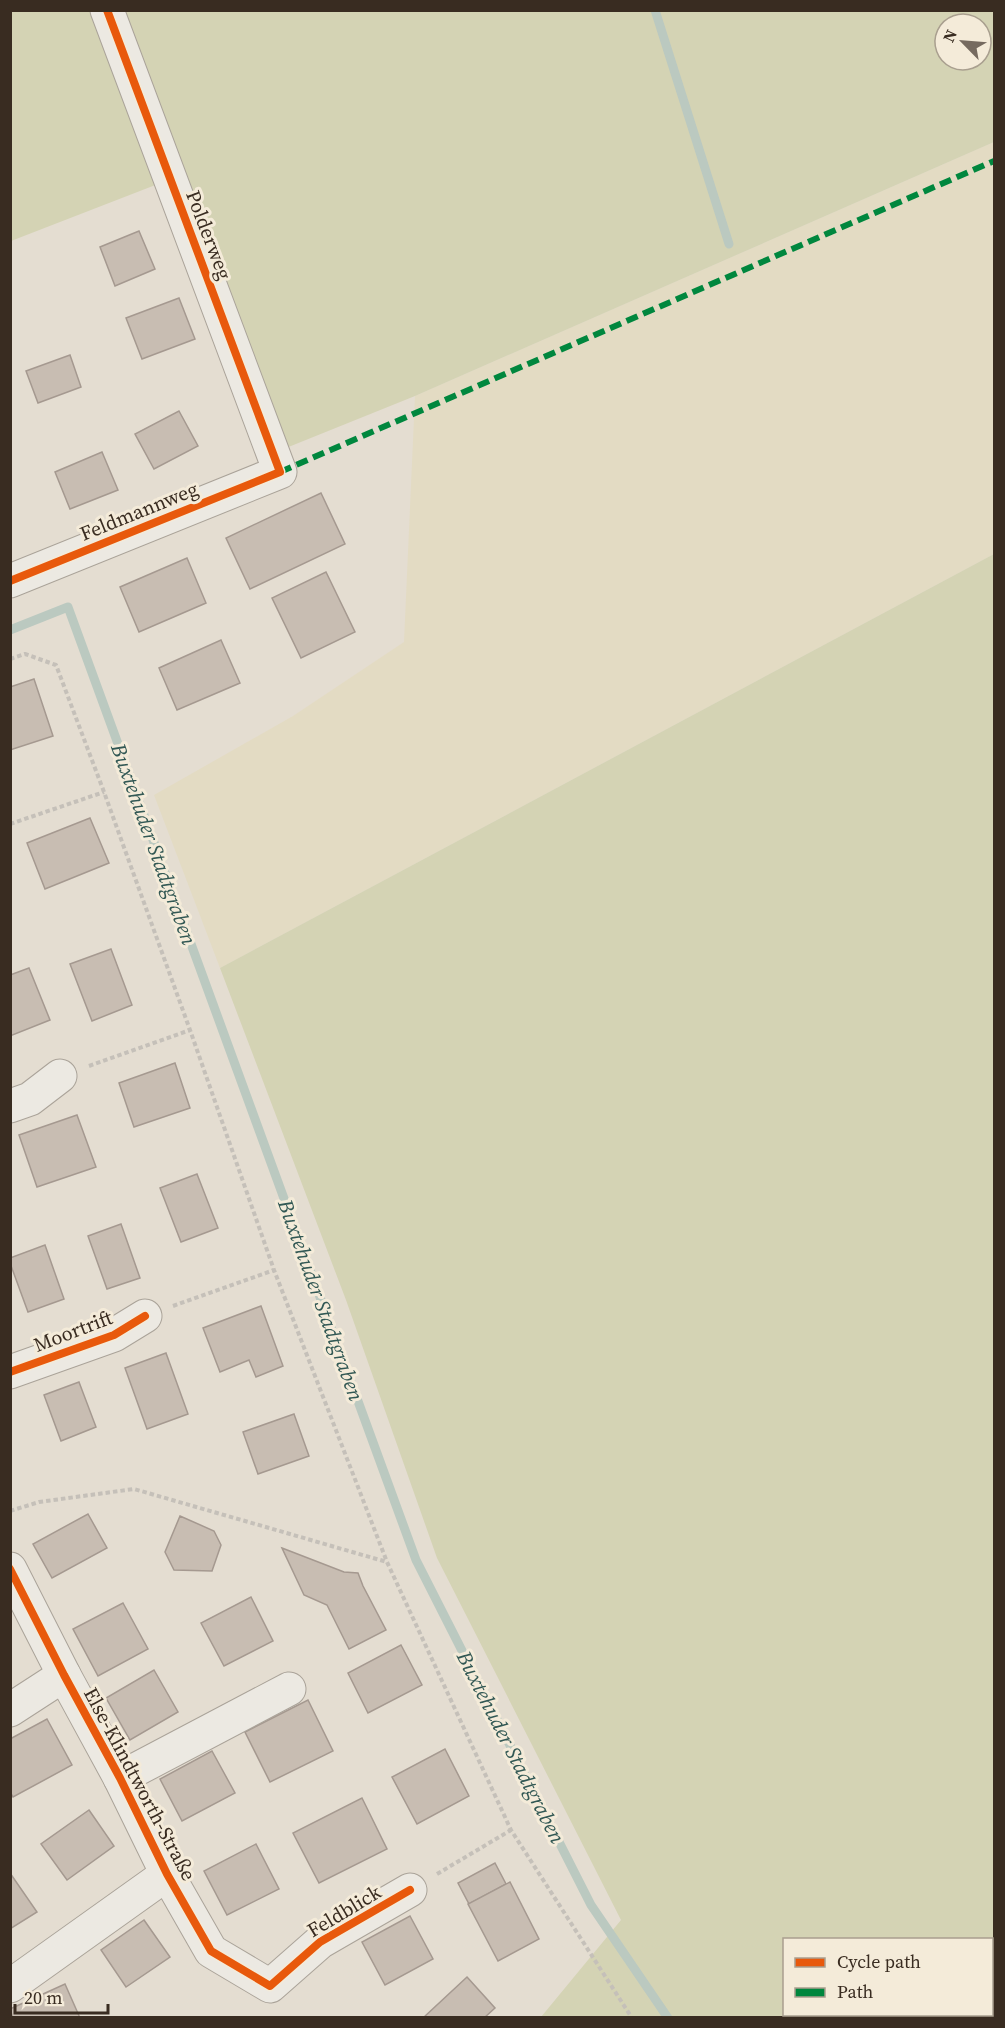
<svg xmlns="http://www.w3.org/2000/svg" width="1005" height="2028" font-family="'Source Serif 4',serif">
<rect width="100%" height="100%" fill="#e4ddd1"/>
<!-- farmland -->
<polygon fill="#e3dbc3" points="994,142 994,554 220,968 154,795 293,716 404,642 415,396"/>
<!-- green -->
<g fill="#d4d3b4" fill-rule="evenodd">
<polygon points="11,11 93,11 158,184 11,241"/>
<path d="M 123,11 L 994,11 L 994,142 L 415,396 L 286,448 ZM 945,24 L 981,24 L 981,60 L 945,60 Z"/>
<path d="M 994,554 L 994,2017 L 541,2017 L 621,1920 L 437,1558 L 346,1300 L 220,968 ZM 784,1940 L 992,1940 L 992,2014 L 784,2014 Z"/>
</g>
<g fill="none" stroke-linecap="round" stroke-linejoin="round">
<!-- stream -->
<g stroke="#bbc9c0" stroke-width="9">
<polyline points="655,10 729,244"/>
<polyline points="10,630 68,607 416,1560 591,1905 668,2018"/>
</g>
</g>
<!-- building -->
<g fill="#c8bdb2" stroke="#a59990" stroke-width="1.5">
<polygon points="139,231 155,269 115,286 100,247"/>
<polygon points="179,298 195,339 142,359 126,318"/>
<polygon points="70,355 81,387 38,403 26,371"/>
<polygon points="179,411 198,446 154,469 135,434"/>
<polygon points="102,452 118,490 70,509 55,472"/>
<polygon points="321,493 345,544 250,589 226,538"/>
<polygon points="187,558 206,603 139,632 120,587"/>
<polygon points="326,572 355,632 301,658 272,598"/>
<polygon points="221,640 240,683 177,710 159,668"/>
<polygon points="34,679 53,736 10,750 10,687"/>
<polygon points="90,818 109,863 45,889 27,843"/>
<polygon points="111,949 132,1005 92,1021 70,964"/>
<polygon points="29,968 50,1020 10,1036 10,975"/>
<polygon points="175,1063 190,1108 134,1127 119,1083"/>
<polygon points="77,1115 96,1167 37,1187 19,1135"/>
<polygon points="197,1174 218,1228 181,1242 160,1188"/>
<polygon points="121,1224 140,1278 107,1289 88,1236"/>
<polygon points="45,1245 64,1299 28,1312 10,1263 10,1258"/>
<polygon points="261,1306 283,1366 256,1377 249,1360 220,1372 203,1328"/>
<polygon points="166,1353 188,1414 147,1429 125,1368"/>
<polygon points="79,1382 96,1427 61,1441 44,1395"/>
<polygon points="294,1414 309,1456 258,1474 243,1432"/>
<polygon points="88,1514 107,1548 52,1578 33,1544"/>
<polygon points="180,1516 214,1531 221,1545 212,1571 174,1570 165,1552"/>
<polygon points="282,1548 344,1572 358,1573 363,1586 386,1630 349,1649 327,1605 304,1595"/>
<polygon points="251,1597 273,1641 224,1666 201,1623"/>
<polygon points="123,1603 148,1649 98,1676 73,1629"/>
<polygon points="401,1645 422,1685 368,1713 348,1673"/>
<polygon points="154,1670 178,1712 130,1740 106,1698"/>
<polygon points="308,1700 333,1751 270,1782 245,1732"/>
<polygon points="47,1719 72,1765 13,1797 10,1792 10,1739"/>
<polygon points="445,1749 469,1796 417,1824 392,1777"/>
<polygon points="212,1751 235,1793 182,1821 160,1779"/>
<polygon points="362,1798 387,1849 319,1883 293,1833"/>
<polygon points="89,1810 114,1846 67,1880 41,1844"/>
<polygon points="256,1844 279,1889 227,1915 204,1871"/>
<polygon points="495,1863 506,1884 469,1904 458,1883"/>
<polygon points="10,1873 37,1912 10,1929"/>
<polygon points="510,1882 539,1939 498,1961 468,1904"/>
<polygon points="410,1916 433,1959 385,1985 362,1942"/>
<polygon points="144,1920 170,1957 126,1987 101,1950"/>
<polygon points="467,1977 495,2008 484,2018 423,2018"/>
<polygon points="65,1984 80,2018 13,2018 10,2009"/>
</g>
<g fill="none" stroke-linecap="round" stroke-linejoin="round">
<!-- minor casing -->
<g stroke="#aaa399" stroke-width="35">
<g id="minor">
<polyline points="10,581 280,472 107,10"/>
<polyline points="10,1106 30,1099 60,1076"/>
<polyline points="10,1372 114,1335 145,1316"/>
<polyline points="10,1569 64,1675 120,1778 167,1874 211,1951 270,1986 320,1942 410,1890"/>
<polyline points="10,1710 64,1675"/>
<polyline points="120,1778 289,1689"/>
<polyline points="10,1986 167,1874"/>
</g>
</g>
<!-- path -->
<g stroke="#c5c0b9" stroke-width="4" stroke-dasharray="4.5 3" stroke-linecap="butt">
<polyline points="10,659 25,654 56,665 104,792 190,1030 274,1270 387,1562 511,1830 632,2018"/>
<polyline points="10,824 104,792"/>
<polyline points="89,1066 190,1030"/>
<polyline points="173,1306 274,1270"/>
<polyline points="10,1511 39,1502 134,1489 387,1562"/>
<polyline points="437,1874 511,1830"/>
</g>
<!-- minor -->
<use href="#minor" stroke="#ece9e2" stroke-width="33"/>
<!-- quiet -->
<polyline stroke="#00873e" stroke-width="6" stroke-dasharray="12 6" stroke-linecap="butt" points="280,472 994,161"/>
<!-- cycleway casing -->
<g stroke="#f4ebd9" stroke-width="11">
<g id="cycleway">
<polyline points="10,581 280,472 107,10"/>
<polyline points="10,1372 114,1335 145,1316"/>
<polyline points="10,1569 64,1675 120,1778 167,1874 211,1951 270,1986 320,1942 410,1890"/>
</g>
</g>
<!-- cycleway -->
<use href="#cycleway" stroke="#e8590c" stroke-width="8"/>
</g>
<g text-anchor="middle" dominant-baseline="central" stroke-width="6" stroke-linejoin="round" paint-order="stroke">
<!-- street labels -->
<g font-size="20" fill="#392c21" stroke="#f4ebd9">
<text transform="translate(209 235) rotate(69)">Polderweg</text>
<text transform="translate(139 511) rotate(-22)">Feldmannweg</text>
<text transform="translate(73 1331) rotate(-21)">Moortrift</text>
<text transform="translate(140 1784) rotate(62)">Else-Klindtworth-Straße</text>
<text transform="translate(344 1911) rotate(-31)">Feldblick</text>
</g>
<!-- water labels -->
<g font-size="21" font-style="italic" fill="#325854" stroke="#f4ebd9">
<text transform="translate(154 844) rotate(70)">Buxtehuder Stadtgraben</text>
<text transform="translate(321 1300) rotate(70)">Buxtehuder Stadtgraben</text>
<text transform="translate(511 1747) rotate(63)">Buxtehuder Stadtgraben</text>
</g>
</g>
<!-- border -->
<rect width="1005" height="2028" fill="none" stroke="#392c21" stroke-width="24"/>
<!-- legend -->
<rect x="783" y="1938" width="210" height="78" fill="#f4ebd9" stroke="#a99f8f" stroke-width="1.5"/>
<rect x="795" y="1958" width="30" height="9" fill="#e8590c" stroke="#a99f8f" stroke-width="1.5"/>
<text x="837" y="1968" font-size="18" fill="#392c21">Cycle path</text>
<rect x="795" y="1988" width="30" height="9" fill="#00873e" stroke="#a99f8f" stroke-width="1.5"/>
<text x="837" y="1998" font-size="18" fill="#392c21">Path</text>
<!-- north arrow -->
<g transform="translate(963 42) rotate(295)"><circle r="28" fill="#f4ebd9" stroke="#a99f8f" stroke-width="1.5"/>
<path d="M0-4.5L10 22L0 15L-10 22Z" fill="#756a5f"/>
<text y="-9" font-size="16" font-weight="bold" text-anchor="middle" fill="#392c21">N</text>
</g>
<!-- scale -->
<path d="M15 2004v9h93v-9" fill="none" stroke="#392c21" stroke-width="3"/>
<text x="24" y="2004" font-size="18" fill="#392c21" stroke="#f4ebd9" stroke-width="4.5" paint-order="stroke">20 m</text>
</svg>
